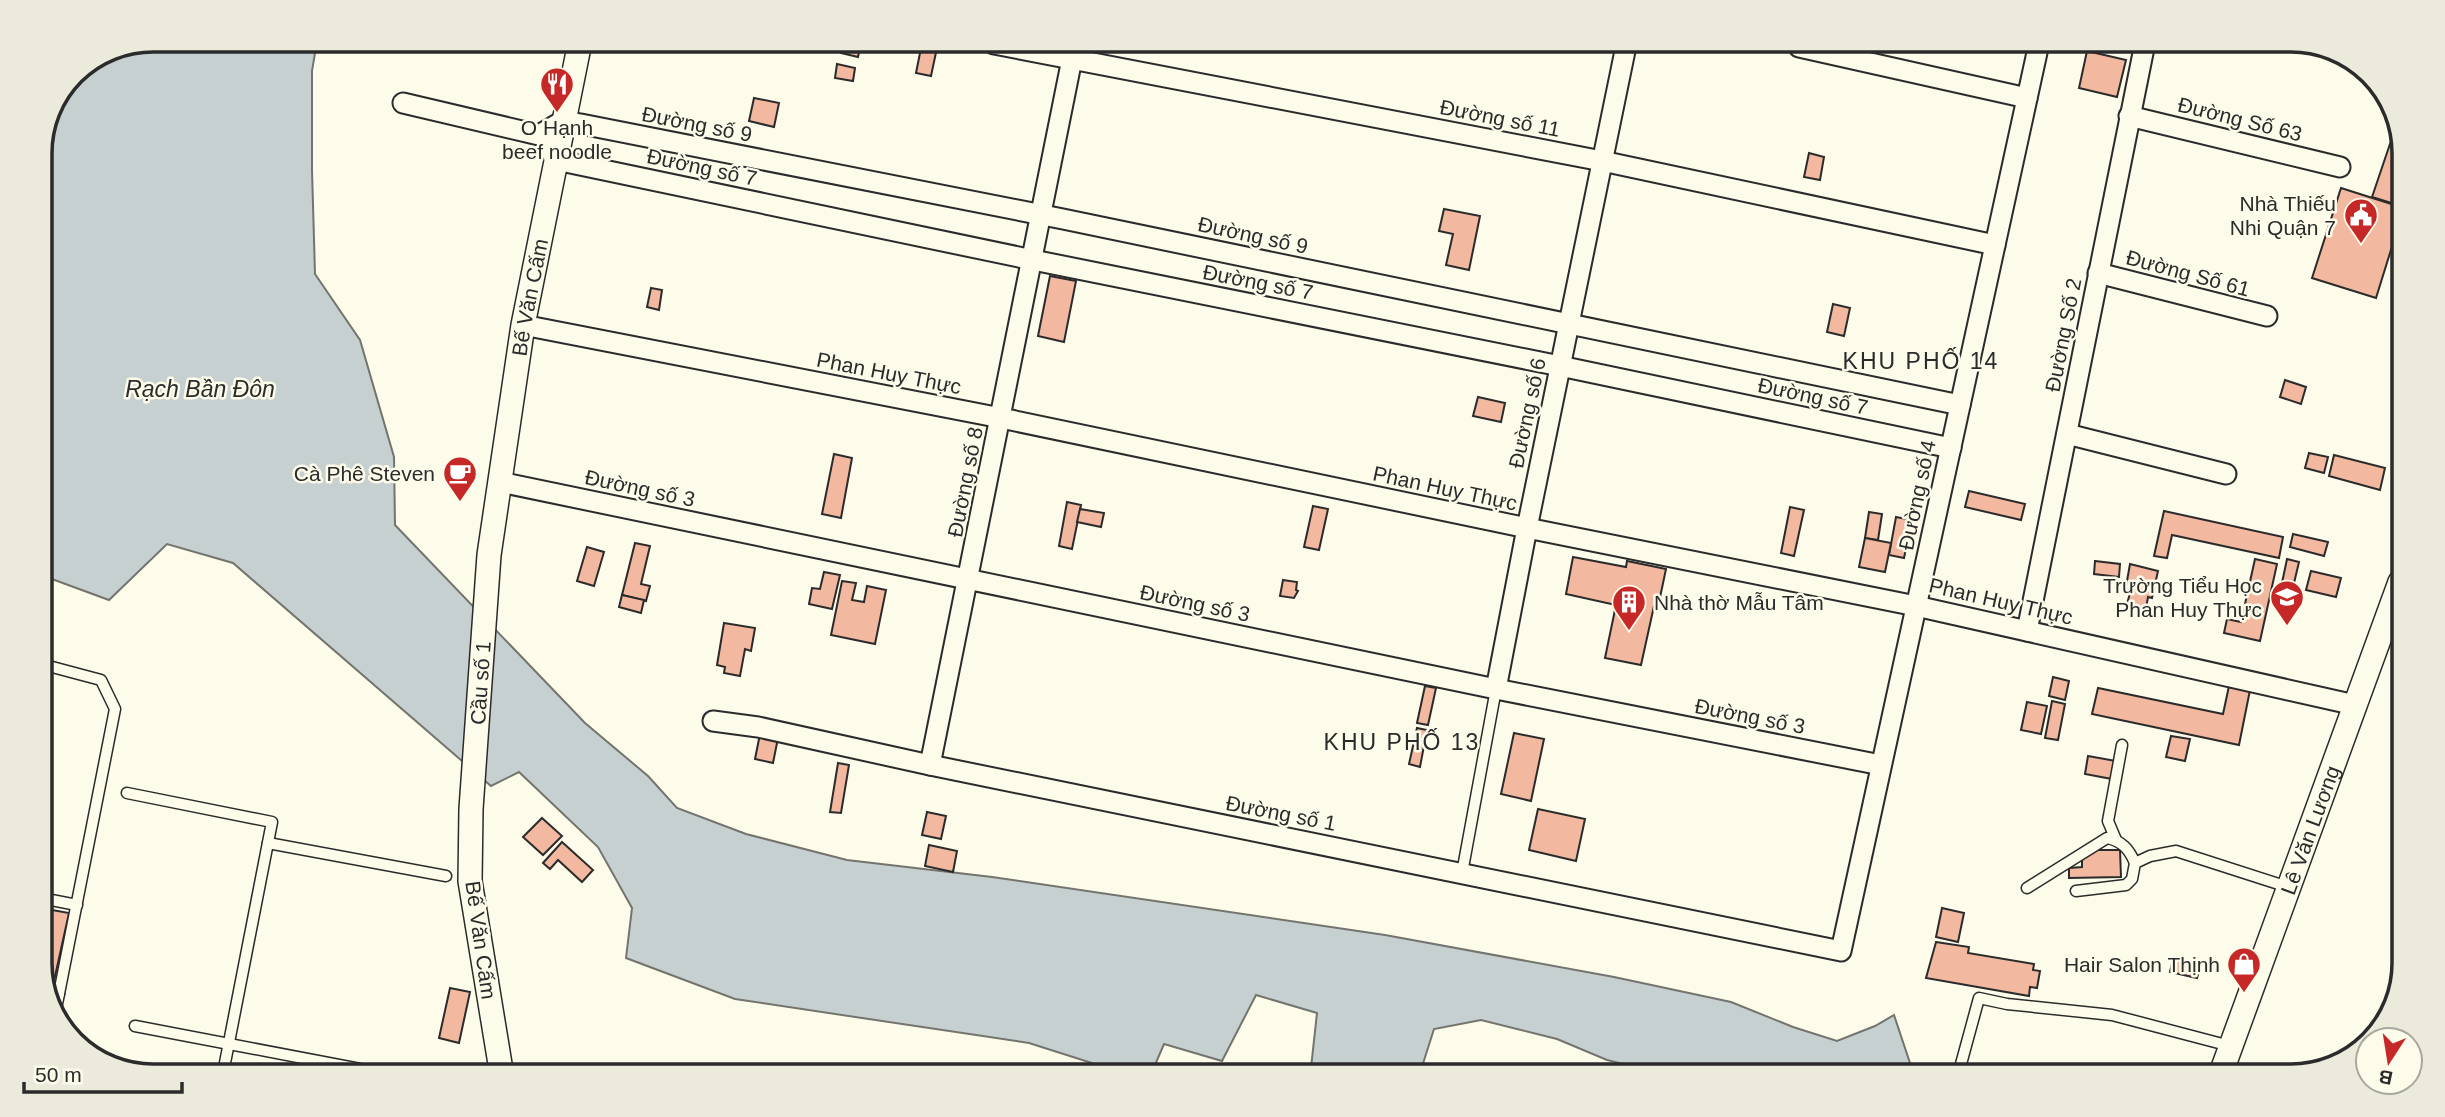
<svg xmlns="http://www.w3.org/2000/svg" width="2445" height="1117" font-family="Helvetica,sans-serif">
<rect width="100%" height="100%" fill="#fdfbea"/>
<!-- water -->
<polygon fill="#c7d0d0" stroke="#74746e" stroke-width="2" points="154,40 317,41 312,71 312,170 315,274 360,340 394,457 395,525 585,723 648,776 677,808 746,834 847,860 992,877 1385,935 1614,977 1731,1002 1793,1027 1837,1041 1875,1026 1894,1015 1911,1066 1908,1075 1664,1074 1607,1060 1557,1039 1481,1020 1434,1029 1420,1073 1320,1073 1311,1068 1317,1013 1256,995 1222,1061 1164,1044 1152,1072 1120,1072 1029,1043 735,999 626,958 632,908 598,847 519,772 491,786 233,563 167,544 109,600 41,575 40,147 74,73"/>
<!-- building -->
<g fill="#f2b8a0" stroke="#2b2b2b" stroke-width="2">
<polygon points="843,43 861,43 858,57 841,53"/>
<polygon points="922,43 938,43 931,76 916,73"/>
<polygon points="2087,51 2126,60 2117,97 2079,88"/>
<polygon points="837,64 855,68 853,81 835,78"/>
<polygon points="754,98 779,103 774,127 749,121"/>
<polygon points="2392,138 2403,142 2405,147 2404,199 2401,206 2372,197"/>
<polygon points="1809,153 1824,157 1820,180 1804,177"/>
<polygon points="2341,188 2404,208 2376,298 2312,278"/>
<polygon points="1444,209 1480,216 1469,270 1446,265 1453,234 1439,231"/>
<polygon points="1050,276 1076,281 1064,342 1038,336"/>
<polygon points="651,288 662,290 659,310 647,307"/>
<polygon points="1833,304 1850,308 1844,336 1827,332"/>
<polygon points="2285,380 2306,387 2301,404 2280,397"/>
<polygon points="1478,397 1505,403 1501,422 1473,416"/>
<polygon points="2309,453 2328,457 2324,473 2305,468"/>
<polygon points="834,454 852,458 841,518 822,514"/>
<polygon points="2334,455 2385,468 2380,490 2329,476"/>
<polygon points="1969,491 2025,504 2021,520 1965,507"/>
<polygon points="1067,502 1081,505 1072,549 1059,546"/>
<polygon points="1313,506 1328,509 1319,550 1304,547"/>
<polygon points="1790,507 1804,510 1794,556 1781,553"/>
<polygon points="1080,509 1104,513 1101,527 1077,522"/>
<polygon points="2164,511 2283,537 2279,558 2172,535 2167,558 2154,556"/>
<polygon points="1869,512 1882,514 1878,540 1865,538"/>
<polygon points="1896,517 1912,520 1904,558 1889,555"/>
<polygon points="2293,534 2328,542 2324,556 2290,547"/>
<polygon points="1865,538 1891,543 1885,572 1859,567"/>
<polygon points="635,543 650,546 641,584 650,586 646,601 622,595"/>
<polygon points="587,547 604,552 594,586 577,581"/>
<polygon points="1573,557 1626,567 1627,561 1666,569 1658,607 1654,606 1641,665 1605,658 1616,605 1566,594"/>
<polygon points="2255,559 2277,564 2260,641 2224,633 2227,619 2241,622"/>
<polygon points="2287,559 2299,562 2290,600 2279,597"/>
<polygon points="2095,561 2120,564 2119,577 2094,574"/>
<polygon points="2130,564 2158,571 2152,598 2148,597 2146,608 2127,604 2130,593 2125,592"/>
<polygon points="2311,571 2341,578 2336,597 2306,590"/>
<polygon points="824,572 840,575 832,609 809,604 812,588 820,589"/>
<polygon points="1283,580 1297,582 1296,590 1298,591 1294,598 1280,596"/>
<polygon points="842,581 856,583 852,600 864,602 867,586 886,590 875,644 831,635"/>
<polygon points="622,595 644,600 641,613 619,607"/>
<polygon points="724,623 755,628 751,651 745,649 740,676 724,673 725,667 717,665"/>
<polygon points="2053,677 2069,681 2065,700 2049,696"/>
<polygon points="1425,686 1436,688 1428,725 1417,723"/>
<polygon points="2229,686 2250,690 2239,745 2092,714 2098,688 2223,714"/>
<polygon points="2052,701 2065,704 2058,740 2045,738"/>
<polygon points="2027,702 2047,706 2041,734 2021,730"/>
<polygon points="1417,728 1427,730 1420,767 1409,764"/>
<polygon points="1514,733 1544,739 1531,801 1501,794"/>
<polygon points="760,734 778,738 773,763 755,759"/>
<polygon points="2171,736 2190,739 2185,761 2166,757"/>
<polygon points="2088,756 2116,761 2112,779 2085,774"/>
<polygon points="838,763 849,765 841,813 830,812"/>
<polygon points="1538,809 1585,819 1576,861 1529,850"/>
<polygon points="927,812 946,816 941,839 922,835"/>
<polygon points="542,818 562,836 543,855 523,837"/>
<polygon points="562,842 593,870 582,882 558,860 550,869 543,863"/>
<polygon points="929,845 957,851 953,872 925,866"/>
<polygon points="2082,850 2120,850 2121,877 2069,878 2069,868 2082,867"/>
<polygon points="41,908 69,913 50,999 41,971"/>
<polygon points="1942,908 1964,913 1958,942 1936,937"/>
<polygon points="1936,942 1969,947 1968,953 2034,964 2033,970 2040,971 2037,988 2030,987 2029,996 1926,978"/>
<polygon points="2173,959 2201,965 2197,978 2170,972"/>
<polygon points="450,988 470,992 459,1043 439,1038"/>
</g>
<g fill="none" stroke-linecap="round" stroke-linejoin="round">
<!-- service casing -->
<g stroke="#2b2b2b" stroke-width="13">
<g id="service">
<polyline points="41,664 101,680 115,709 55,1014"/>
<polyline points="127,793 272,822 224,1068"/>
<polyline points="2116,840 2108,821 2122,745"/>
<polyline points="268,843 446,876"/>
<polyline points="1462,873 1496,689"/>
<path d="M 2027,888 L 2107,838 C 2122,841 2129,849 2135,863"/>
<polyline points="2076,891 2126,885 2132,879 2135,863 2150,856 2176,851 2288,887"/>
<polyline points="41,898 77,905"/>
<polyline points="48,992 59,994"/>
<polyline points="135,1026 360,1069"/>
<polyline points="1958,1075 1979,998 2007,1004 2112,1015 2230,1046"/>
</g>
</g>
<!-- minor casing -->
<g stroke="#2b2b2b" stroke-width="23">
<g id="minor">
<polyline points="994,44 1602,161 1995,245"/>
<polyline points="1799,47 2027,98"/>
<polyline points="403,103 539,135 563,121 581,124 1063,219 1960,405"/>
<polyline points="2129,116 2340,167"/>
<polyline points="549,149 556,160 1033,260 1560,366 1951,448"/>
<polyline points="2098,273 2267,316"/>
<polyline points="523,325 1001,418 1527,528 1916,606 2355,705"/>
<polyline points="2067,434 2226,474"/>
<polyline points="500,482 1496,689 1881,765"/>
<polyline points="2027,631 2144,48"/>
<polyline points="1496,689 1527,528 1626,46"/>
<polyline points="713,721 758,727 930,765 1841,951 2038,48"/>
<polyline points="930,765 1075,44"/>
</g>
</g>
<!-- tertiary casing -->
<g stroke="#2b2b2b" stroke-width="26">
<g id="tertiary">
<path id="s1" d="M 501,1070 L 470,881 L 471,809 L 489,555 L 523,325 L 580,42"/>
<path id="s2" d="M 2220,1076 L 2400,582"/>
</g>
</g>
<!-- service -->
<use href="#service" stroke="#fdfbea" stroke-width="10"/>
<!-- minor -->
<use href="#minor" stroke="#fdfbea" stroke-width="19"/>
<!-- tertiary -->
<use href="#tertiary" stroke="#fdfbea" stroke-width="23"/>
</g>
<!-- icons -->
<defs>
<g id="restaurant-pin" transform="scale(1.75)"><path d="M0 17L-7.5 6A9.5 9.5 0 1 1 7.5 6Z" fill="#c62828" stroke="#fdfbea"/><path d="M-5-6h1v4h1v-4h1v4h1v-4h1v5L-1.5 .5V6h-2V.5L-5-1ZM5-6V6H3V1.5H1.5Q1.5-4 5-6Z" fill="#fff"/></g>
<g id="civic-pin" transform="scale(1.75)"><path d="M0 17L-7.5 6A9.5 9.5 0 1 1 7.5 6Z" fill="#c62828" stroke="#fdfbea"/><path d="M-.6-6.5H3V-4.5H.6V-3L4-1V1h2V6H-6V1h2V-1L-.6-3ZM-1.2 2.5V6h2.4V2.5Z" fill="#fff"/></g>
<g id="cafe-pin" transform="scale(1.75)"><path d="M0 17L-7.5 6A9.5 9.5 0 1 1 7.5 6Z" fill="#c62828" stroke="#fdfbea"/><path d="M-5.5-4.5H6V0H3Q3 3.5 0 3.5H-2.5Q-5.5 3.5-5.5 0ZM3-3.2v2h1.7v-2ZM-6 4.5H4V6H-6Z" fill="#fff"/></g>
<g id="school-pin" transform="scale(1.75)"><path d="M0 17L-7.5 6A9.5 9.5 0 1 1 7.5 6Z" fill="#c62828" stroke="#fdfbea"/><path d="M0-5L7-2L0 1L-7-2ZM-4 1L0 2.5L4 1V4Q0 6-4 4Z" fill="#fff"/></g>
<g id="building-pin" transform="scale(1.75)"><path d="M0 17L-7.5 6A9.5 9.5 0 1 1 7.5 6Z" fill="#c62828" stroke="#fdfbea"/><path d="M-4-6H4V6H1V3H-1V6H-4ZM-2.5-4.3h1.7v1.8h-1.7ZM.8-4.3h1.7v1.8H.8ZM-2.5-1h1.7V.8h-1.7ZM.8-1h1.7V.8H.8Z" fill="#fff"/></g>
<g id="shop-pin" transform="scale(1.75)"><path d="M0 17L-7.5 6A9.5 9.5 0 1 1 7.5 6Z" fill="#c62828" stroke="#fdfbea"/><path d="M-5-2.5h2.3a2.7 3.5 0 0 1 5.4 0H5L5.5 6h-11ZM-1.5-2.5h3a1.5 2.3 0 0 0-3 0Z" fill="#fff"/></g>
</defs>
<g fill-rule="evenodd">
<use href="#restaurant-pin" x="557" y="84"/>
<use href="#civic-pin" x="2361" y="215"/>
<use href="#cafe-pin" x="460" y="473"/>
<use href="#school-pin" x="2287" y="597"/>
<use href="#building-pin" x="1629" y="602"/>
<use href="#shop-pin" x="2244" y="964"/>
</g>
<g text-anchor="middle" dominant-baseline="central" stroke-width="5" stroke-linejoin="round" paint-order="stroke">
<!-- street labels -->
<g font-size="21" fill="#2b2b2b" stroke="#fdfbea">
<text transform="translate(1500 118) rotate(11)">Đường số 11</text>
<text transform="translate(2240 119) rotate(14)">Đường Số 63</text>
<text transform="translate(697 124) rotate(11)">Đường số 9</text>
<text transform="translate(702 167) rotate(12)">Đường số 7</text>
<text transform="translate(1253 235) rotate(12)">Đường số 9</text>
<text transform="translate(2188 273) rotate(15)">Đường Số 61</text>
<text transform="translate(1258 282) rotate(11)">Đường số 7</text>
<text stroke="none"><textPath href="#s1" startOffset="779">Bế Văn Cấm</textPath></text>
<text transform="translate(2063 335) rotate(-79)">Đường Số 2</text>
<text transform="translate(889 373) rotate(11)">Phan Huy Thực</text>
<text transform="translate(1813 396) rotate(12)">Đường số 7</text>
<text transform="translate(1527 413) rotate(-78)">Đường số 6</text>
<text transform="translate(965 482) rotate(-79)">Đường số 8</text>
<text transform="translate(640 488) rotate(12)">Đường số 3</text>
<text transform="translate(1445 488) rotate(12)">Phan Huy Thực</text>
<text transform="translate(1917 495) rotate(-78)">Đường số 4</text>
<text transform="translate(2001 601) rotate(13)">Phan Huy Thực</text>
<text transform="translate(1195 603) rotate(12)">Đường số 3</text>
<text stroke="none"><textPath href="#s1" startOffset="390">Cầu số 1</textPath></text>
<text transform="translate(1750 716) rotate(11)">Đường số 3</text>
<text transform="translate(1281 813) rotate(11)">Đường số 1</text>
<text stroke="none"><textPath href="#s2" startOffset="262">Lê Văn Lương</textPath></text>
<text transform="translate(481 940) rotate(82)">Bế Văn Cấm</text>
</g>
<!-- poi labels -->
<g font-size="21" fill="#2b2b2b" stroke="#fdfbea" text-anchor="end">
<text x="557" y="127" text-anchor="middle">O Hạnh<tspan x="557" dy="24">beef noodle</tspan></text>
<text x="2336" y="203">Nhà Thiếu<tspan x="2336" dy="24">Nhi Quận 7</tspan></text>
<text x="435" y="473">Cà Phê Steven</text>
<text x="2262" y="585">Trường Tiểu Học<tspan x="2262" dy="24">Phan Huy Thực</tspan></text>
<text x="1654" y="602" text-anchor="start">Nhà thờ Mẫu Tâm</text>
<text x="2220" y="964">Hair Salon Thịnh</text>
</g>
<!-- neighbourhood labels -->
<g font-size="23" letter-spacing="2" fill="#2b2b2b" stroke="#fdfbea">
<text x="1921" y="361">KHU PHỐ 14</text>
<text x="1402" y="742">KHU PHỐ 13</text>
</g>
<!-- water labels -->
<g font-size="23" font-style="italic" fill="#2b2b2b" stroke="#fdfbea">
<text x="200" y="389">Rạch Bần Đôn</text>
</g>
</g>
<!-- crop -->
<path d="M0 0H2445V1117H0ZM153 52H2291A101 101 0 0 1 2392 153V963A101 101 0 0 1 2291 1064H153A101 101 0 0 1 52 963V153A101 101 0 0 1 153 52Z" fill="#eceadb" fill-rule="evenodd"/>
<path fill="none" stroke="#2b2b2b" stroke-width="3.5" d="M153 52H2291A101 101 0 0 1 2392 153V963A101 101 0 0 1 2291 1064H153A101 101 0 0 1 52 963V153A101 101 0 0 1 153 52Z"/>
<!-- north arrow -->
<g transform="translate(2389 1061) rotate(192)"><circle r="33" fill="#fdfbea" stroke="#a9a89e" stroke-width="2"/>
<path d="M0-5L12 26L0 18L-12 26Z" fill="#c62828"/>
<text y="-10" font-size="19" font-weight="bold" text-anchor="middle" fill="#2b2b2b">B</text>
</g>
<!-- scale -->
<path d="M24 1082v10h158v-10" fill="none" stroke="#2b2b2b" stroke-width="3.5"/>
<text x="35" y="1082" font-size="21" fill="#2b2b2b" stroke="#fdfbea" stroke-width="5" paint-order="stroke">50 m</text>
</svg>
